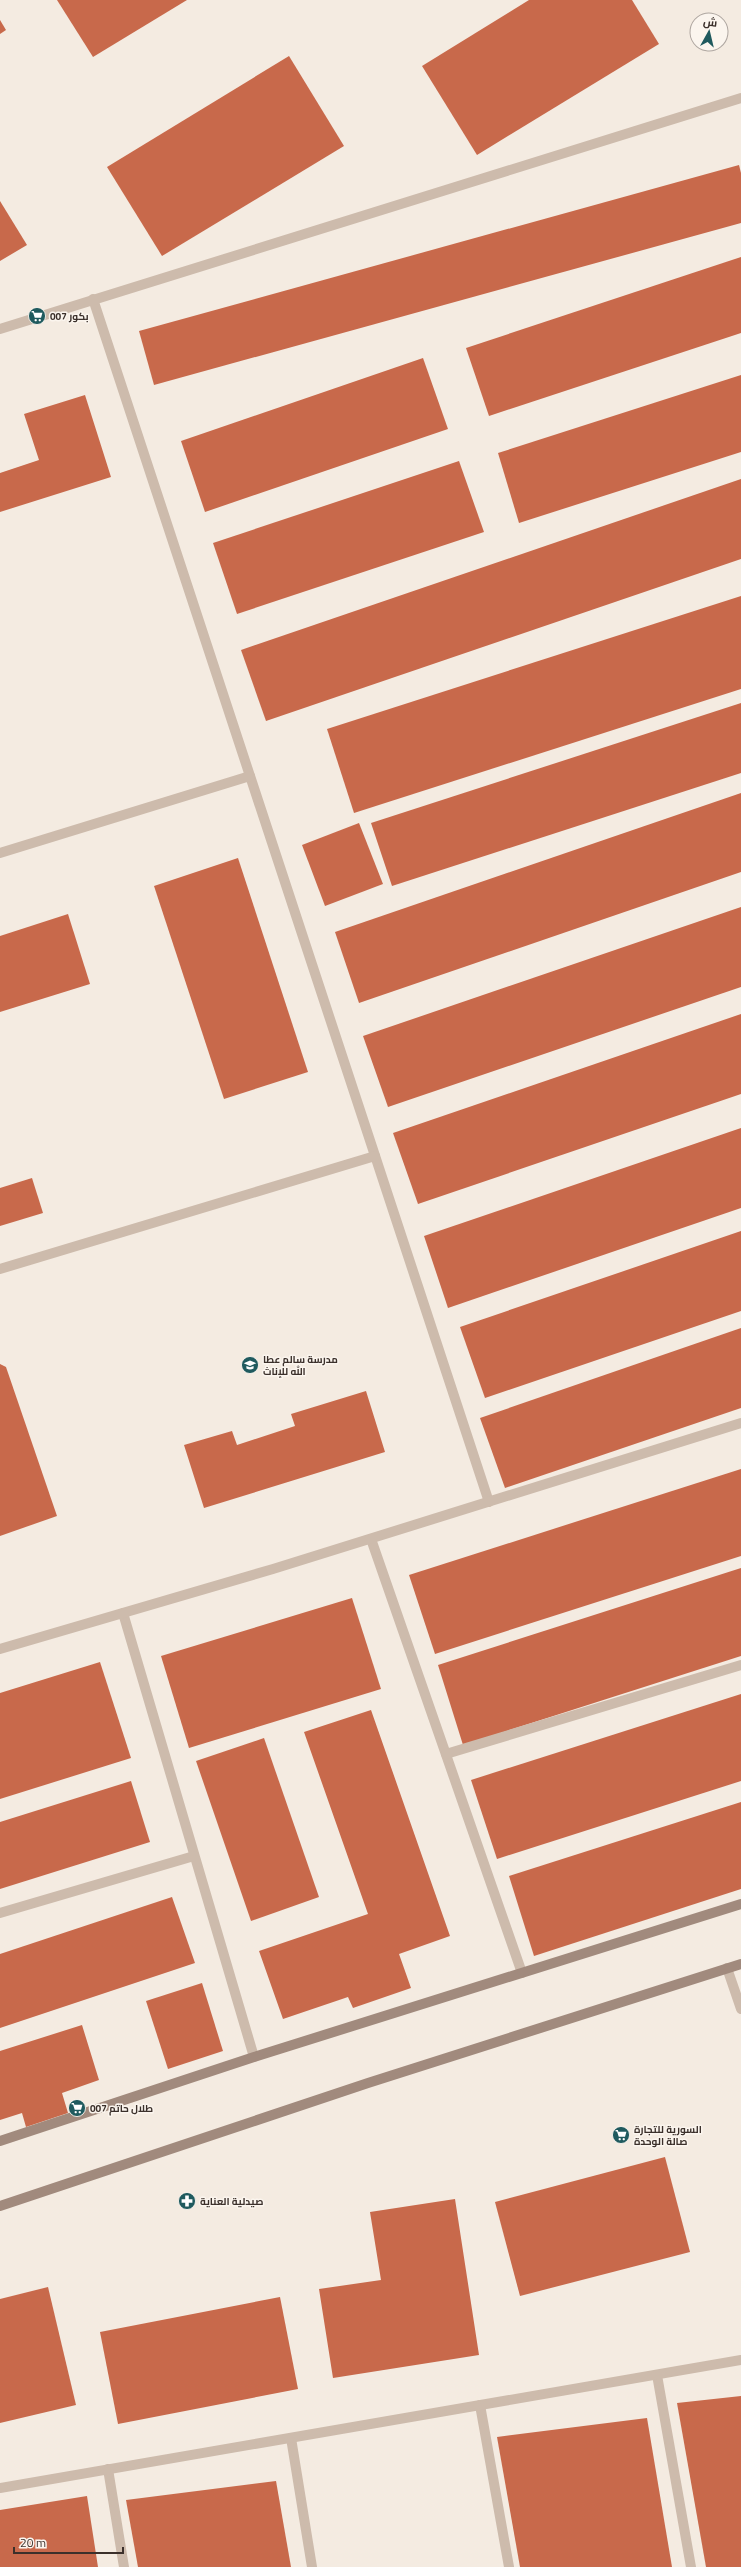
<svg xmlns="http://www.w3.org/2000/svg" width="741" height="2567" font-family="'Titillium Web',Cairo,sans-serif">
<rect width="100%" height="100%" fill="#f4ebe1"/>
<!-- building -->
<g fill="#c8694b">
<polygon points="57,0 187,0 93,57"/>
<polygon points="529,0 632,0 659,44 477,155 422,66"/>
<polygon points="0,20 6,30 0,34"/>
<polygon points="289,56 344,146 162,256 107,167"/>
<polygon points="739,165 741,173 741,223 154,385 139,331"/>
<polygon points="0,201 27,245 0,261"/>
<polygon points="741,257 741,333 489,416 466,348"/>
<polygon points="423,358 448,429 205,512 181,441"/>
<polygon points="741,375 741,452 519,523 498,453"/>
<polygon points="85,395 111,477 0,512 0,473 39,460 24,414"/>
<polygon points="459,461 484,532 237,614 213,543"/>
<polygon points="741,479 741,559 266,721 241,650"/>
<polygon points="741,596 741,689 354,813 327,729"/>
<polygon points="741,703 741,773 392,886 371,823"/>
<polygon points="741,793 741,872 359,1003 335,932"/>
<polygon points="359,823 383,884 325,906 302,845"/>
<polygon points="238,858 308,1072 224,1099 154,886"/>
<polygon points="741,907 741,987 388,1107 363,1036"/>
<polygon points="68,914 90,984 0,1012 0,936"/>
<polygon points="741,1014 741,1094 418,1204 393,1133"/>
<polygon points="741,1128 741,1208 448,1308 424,1236"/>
<polygon points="32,1178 43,1213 0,1226 0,1188"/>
<polygon points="741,1231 741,1311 485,1398 460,1327"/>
<polygon points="741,1328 741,1408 505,1488 480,1418"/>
<polygon points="0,1364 6,1367 57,1516 0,1536"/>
<polygon points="366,1391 385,1452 204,1508 184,1445 232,1431 237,1445 295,1426 291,1414"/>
<polygon points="741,1469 741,1556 435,1654 409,1575"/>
<polygon points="741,1568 741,1656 463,1745 438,1665"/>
<polygon points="352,1598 381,1689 189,1748 161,1656"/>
<polygon points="100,1662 131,1758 0,1799 0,1693"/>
<polygon points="741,1694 741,1781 497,1859 471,1780"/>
<polygon points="371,1710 450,1936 399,1954 411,1988 353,2008 348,1997 283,2019 259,1951 368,1914 304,1732"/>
<polygon points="264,1738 319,1897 251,1921 196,1761"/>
<polygon points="131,1781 150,1842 0,1889 0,1822"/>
<polygon points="741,1802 741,1889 534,1956 509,1876"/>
<polygon points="172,1897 195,1963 0,2028 0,1954"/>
<polygon points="202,1983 223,2051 168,2069 146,2001"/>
<polygon points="82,2025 99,2080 62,2093 68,2113 26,2127 22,2113 0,2120 0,2051"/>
<polygon points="665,2157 690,2252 520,2296 495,2202"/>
<polygon points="455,2199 479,2355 333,2378 319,2289 381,2280 370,2212"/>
<polygon points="48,2287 76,2405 0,2423 0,2299"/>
<polygon points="280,2297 298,2389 118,2424 100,2332"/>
<polygon points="741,2396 741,2567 706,2567 677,2403"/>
<polygon points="647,2418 672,2567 520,2567 497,2437"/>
<polygon points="276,2481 291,2567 138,2567 126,2500"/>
<polygon points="87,2496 98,2567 0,2567 0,2510"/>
</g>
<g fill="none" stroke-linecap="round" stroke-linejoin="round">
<!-- street -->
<g stroke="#cdbbac" stroke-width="10">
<polyline points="93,299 489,1502"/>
<polyline points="0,329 741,98"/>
<polyline points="0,853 250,776"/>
<polyline points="0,1269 375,1156"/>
<polyline points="371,1539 522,1973"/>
<polyline points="123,1613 254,2057"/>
<polyline points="0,1649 273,1569 741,1423"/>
<polyline points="446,1754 741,1665"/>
<polyline points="0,1913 194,1856"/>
<polyline points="727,1968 741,2009"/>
<polyline points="657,2375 691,2567"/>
<polyline points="480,2405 509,2567"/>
<polyline points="291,2438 312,2567"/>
<polyline points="108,2469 124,2567"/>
<polyline points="0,2488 741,2360"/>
</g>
<!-- secondary -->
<g stroke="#a18a7d" stroke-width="10">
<polyline points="0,2141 254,2057 741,1904"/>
<polyline points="0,2206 368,2083 741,1964"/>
</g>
</g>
<!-- icons -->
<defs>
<g id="supermarket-disc" transform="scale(0.9)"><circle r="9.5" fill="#1f5a5e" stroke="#fbf5ee"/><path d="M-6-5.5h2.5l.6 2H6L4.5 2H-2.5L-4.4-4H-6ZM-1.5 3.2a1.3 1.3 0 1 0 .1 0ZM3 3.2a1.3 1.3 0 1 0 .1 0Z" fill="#fff"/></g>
<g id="school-disc" transform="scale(0.9)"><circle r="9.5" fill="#1f5a5e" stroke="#fbf5ee"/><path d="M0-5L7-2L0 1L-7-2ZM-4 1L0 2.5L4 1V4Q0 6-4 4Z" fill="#fff"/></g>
<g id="pharmacy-disc" transform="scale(0.9)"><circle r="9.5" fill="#1f5a5e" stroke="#fbf5ee"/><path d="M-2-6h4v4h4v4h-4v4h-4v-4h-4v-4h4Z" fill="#fff"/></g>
</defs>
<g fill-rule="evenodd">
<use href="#supermarket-disc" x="37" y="316"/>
<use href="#school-disc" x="250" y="1365"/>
<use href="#supermarket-disc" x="77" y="2108"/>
<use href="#supermarket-disc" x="621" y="2135"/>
<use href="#pharmacy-disc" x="187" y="2201"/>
</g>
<g text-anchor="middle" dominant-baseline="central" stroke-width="3" stroke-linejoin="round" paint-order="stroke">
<!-- poi labels -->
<g font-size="10" font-weight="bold" fill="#3b302b" stroke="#fbf5ee" text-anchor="start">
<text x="50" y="316">بكور 007</text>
<text x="263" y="1359">مدرسة سالم عطا<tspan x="263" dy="12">الله للإناث</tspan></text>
<text x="90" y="2108">طلال حاتم 007</text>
<text x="634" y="2129">السورية للتجارة<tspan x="634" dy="12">صالة الوحدة</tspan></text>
<text x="200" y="2201">صيدلية العناية</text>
</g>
</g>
<!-- north arrow -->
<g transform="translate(709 32) rotate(8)"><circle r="19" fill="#fbf5ee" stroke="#aea6a0"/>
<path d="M0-3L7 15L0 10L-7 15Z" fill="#1f5a5e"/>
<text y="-6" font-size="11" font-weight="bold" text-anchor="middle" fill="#3b302b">ش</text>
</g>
<!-- scale -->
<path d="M14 2547v6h109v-6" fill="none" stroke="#3b302b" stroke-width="2"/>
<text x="20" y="2547" font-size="12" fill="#3b302b" stroke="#fbf5ee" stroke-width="3" paint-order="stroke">20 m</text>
</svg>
